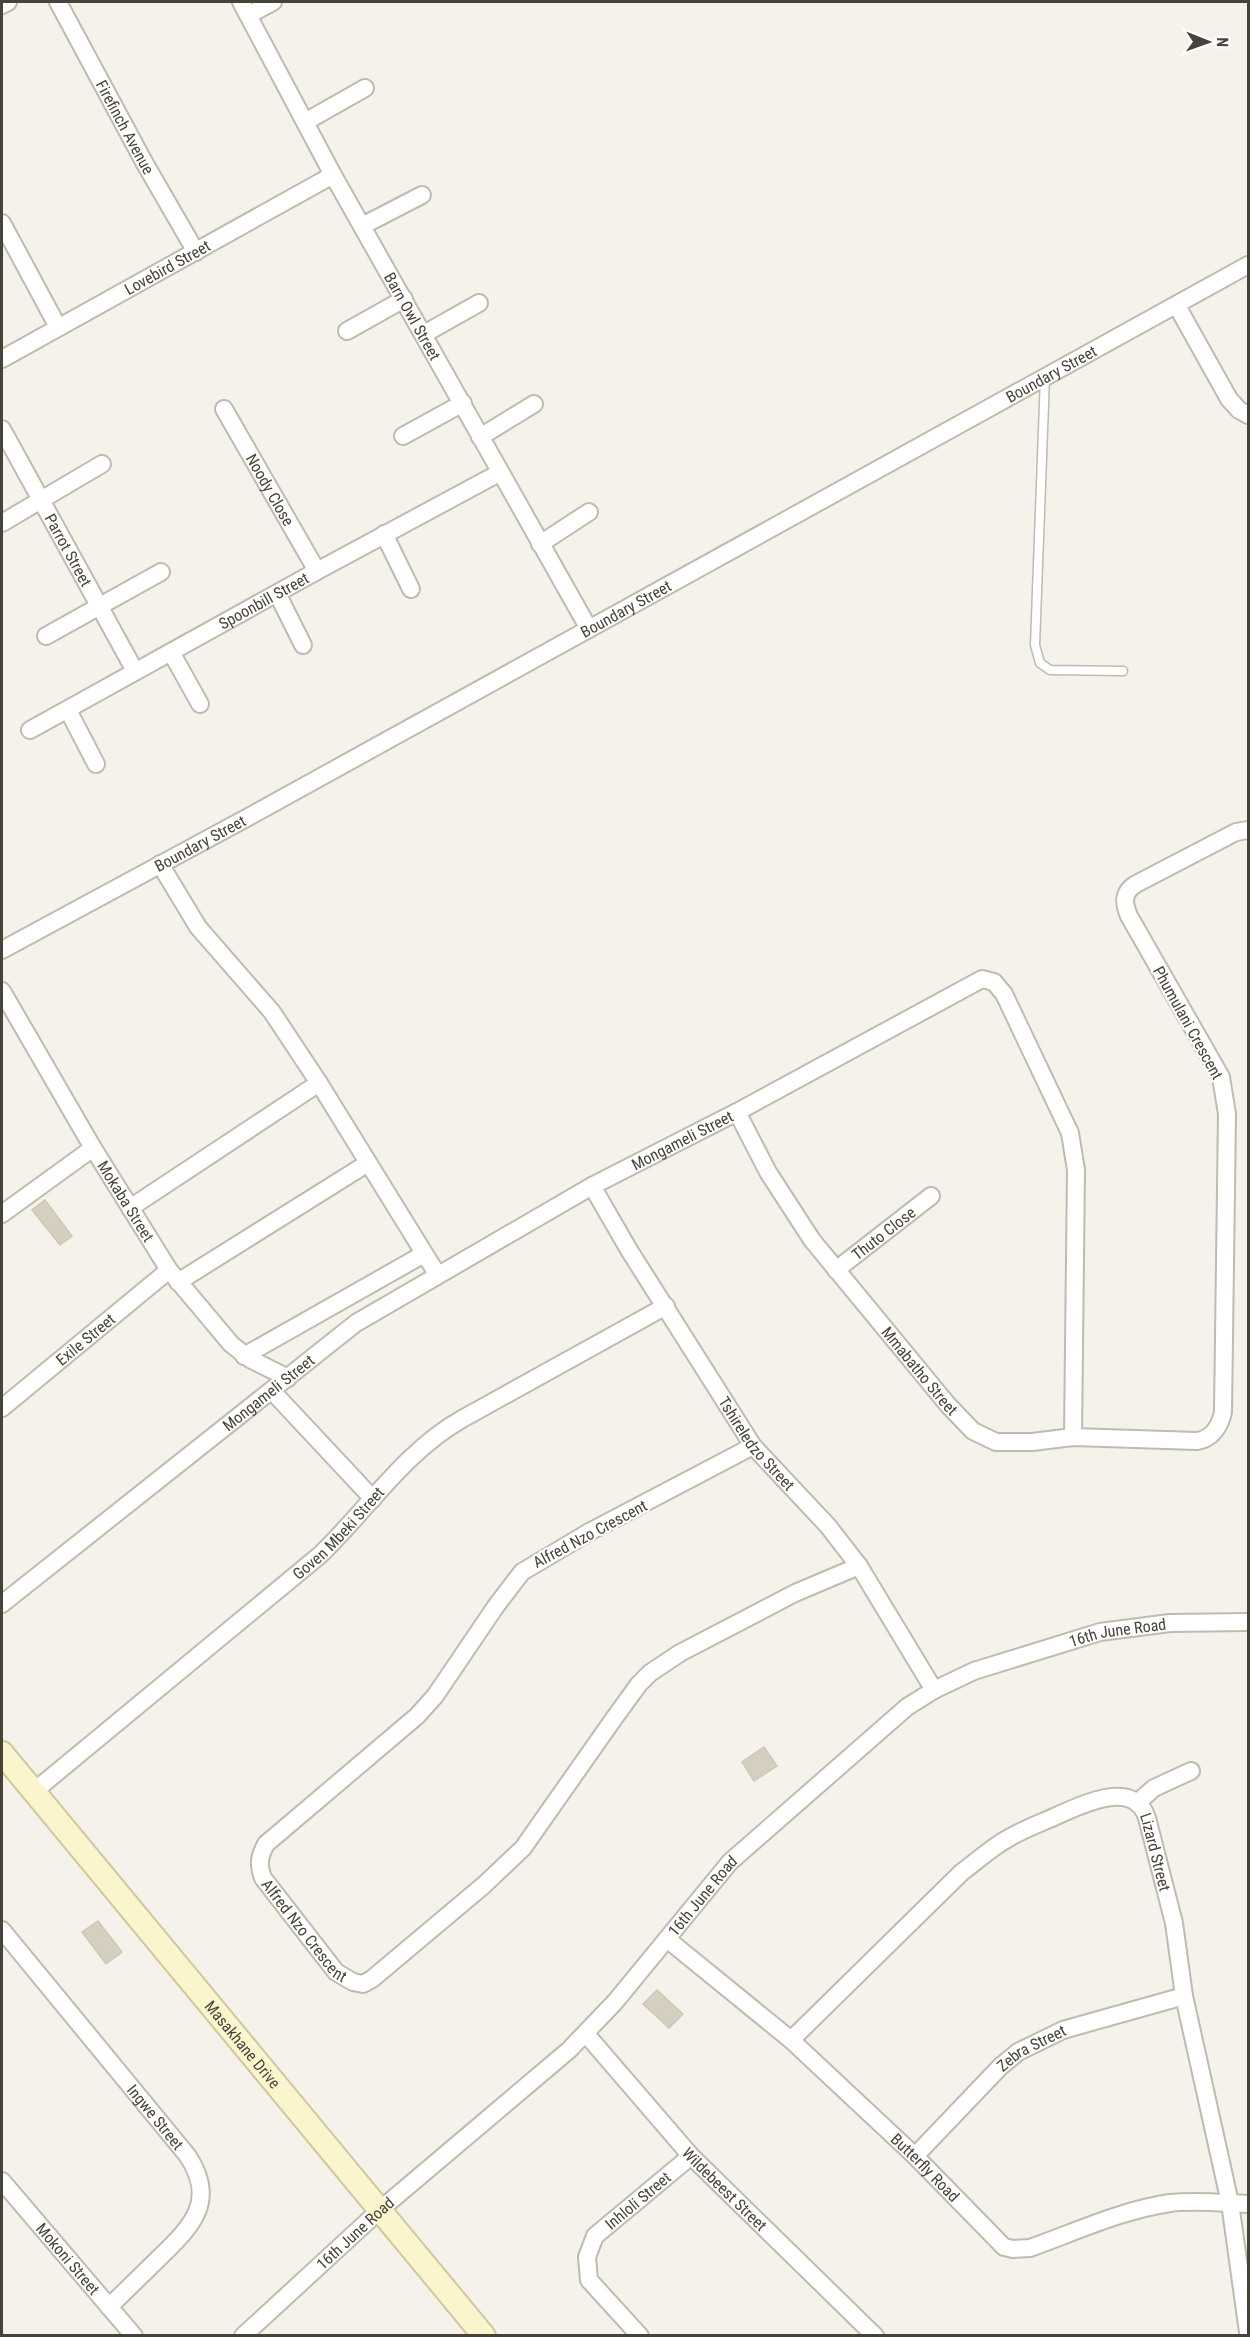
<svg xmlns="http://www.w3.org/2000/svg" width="1250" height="2337" font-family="'Roboto Condensed',sans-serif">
<rect width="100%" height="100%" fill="#f4f2ea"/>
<!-- building -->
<g fill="#d5cfc0" stroke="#cfc8b4" stroke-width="1.5">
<polygon points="45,1200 72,1236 60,1245 32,1210"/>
<polygon points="764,1747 777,1766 754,1781 742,1762"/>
<polygon points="98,1921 122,1952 106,1964 82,1932"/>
<polygon points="657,1990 683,2014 669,2028 643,2004"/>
</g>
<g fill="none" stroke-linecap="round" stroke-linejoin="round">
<!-- lane casing -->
<g stroke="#bfbbad" stroke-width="11">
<polyline id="lane" points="1045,377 1035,645 1040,663 1050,670 1123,671"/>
</g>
<!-- street casing -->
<g stroke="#bfbbad" stroke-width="20">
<g id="street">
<path id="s1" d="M 58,2 L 144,162 L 196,252"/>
<path id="s2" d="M 241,2 L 333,175 L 589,629"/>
<polyline points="2,5 8,2"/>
<polyline points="248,15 273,2"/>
<polyline points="305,122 365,88"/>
<polyline points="2,223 58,327"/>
<polyline points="362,226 422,195"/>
<polyline points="1177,306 1229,399 1239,410 1248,415"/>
<polyline points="347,331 404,299"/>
<polyline points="424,334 479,303"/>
<path id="s3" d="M 2,359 L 333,175"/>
<path id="s4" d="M 224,409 L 317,571"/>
<path id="s5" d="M 2,429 L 135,671"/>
<polyline points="403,436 463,403"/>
<polyline points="480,437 534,404"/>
<polyline points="2,523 102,464"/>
<polyline points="384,534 411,589"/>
<polyline points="540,544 589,512"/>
<polyline points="278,595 303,645"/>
<polyline points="46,636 161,572"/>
<polyline points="171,652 200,704"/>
<polyline points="68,710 96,764"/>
<path id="s6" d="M 30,730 L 317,571 L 499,473"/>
<polyline points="160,864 198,927 272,1012 319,1083 437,1274"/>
<path id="s7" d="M 2,950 L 252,815 L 1248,265"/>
<path id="s8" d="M 2,991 L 93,1148 L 169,1270 L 231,1344 L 250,1359 L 288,1378"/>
<path id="s9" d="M 737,1112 L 768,1172 L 812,1240 L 948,1405 L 973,1431 L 996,1442 L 1032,1442 L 1073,1437 L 1197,1441 C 1212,1439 1220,1426 1223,1412 L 1227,1114 L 1221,1077 L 1129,916 C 1123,902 1123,892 1136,884 L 1236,832 L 1248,830"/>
<path id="s10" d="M 592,1186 L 629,1250 L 753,1446 L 828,1526 L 859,1566 L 934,1690"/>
<polyline points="130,1208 319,1083"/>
<polyline points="2,1214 93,1148"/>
<path id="s11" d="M 836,1270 L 931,1196"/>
<polyline points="178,1282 368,1163"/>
<polyline points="244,1356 424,1254"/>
<polyline points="272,1391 373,1499"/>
<path id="s12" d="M 2,1408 L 169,1270"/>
<path id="s13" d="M 753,1446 L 591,1531 L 522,1572 L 496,1606 L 435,1696 L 417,1716 L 266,1844 C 259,1857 258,1864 263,1878 L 336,1972 L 353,1982 L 363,1984 L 372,1979 L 484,1885 L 523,1848 L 615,1717 L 639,1684 L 650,1673 L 680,1653 L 795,1593 L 859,1566"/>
<path id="s14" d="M 2,1604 L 356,1323 L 592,1186 L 737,1112 L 982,979 L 994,982 L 1004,994 L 1070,1133 L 1076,1170 L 1073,1437"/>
<path id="s15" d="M 32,1793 L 320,1555 C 367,1510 404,1452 462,1419 L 666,1306"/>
<polyline points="1137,1803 1154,1788 1191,1771"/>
<path id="s16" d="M 2,1930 L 187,2155 C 218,2201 192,2226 159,2258 C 143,2274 126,2290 109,2307"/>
<path id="s17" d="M 667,1939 L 791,2040 L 915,2156 L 1004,2247 L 1013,2249 L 1030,2248 C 1075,2232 1122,2210 1170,2203 C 1196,2200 1222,2203 1248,2204"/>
<path id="s18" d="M 586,2034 L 691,2156 L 875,2336"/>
<path id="s19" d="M 791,2040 L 962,1872 C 977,1861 991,1848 1007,1839 C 1022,1830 1038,1824 1054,1817 C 1079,1806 1134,1777 1147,1818 L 1174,1923 L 1184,1996 L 1230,2203 L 1248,2332"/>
<path id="s20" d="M 915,2156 L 1000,2067 L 1018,2052 L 1063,2030 L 1184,1996"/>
<path id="s21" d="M 2,2181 L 134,2336"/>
<path id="s22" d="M 243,2336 L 381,2209 L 569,2050 L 615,2002 L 730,1862 L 907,1707 L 934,1690 L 974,1671 L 1100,1632 L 1170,1623 L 1248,1622"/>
<path id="s23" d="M 640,2336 L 589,2280 L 587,2257 L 595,2236 L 691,2156"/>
</g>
</g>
<!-- secondary casing -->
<g stroke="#d0c89d" stroke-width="26">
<g id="secondary">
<path id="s24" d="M 2,1753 L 484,2336"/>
</g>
</g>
<!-- lane -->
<use href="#lane" stroke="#fff" stroke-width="8"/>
<!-- street -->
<use href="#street" stroke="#fff" stroke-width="16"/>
<!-- secondary -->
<use href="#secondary" stroke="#fbf5cd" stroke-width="22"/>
</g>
<g text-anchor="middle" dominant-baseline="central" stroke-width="4.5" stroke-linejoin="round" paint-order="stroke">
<!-- street labels -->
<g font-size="16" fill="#474339" stroke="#fff">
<text stroke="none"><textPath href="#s1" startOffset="142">Firefinch Avenue</textPath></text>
<text stroke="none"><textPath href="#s3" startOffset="189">Lovebird Street</textPath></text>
<text stroke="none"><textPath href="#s2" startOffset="358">Barn Owl Street</textPath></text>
<text stroke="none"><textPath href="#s7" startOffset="1197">Boundary Street</textPath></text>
<text stroke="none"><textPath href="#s4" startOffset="93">Noody Close</textPath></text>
<text stroke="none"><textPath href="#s5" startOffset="138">Parrot Street</textPath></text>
<text stroke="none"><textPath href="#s6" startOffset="267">Spoonbill Street</textPath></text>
<text stroke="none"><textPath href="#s7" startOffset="711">Boundary Street</textPath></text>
<text stroke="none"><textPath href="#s7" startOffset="225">Boundary Street</textPath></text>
<text transform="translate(1188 1023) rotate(61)">Phumulani Crescent</text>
<text stroke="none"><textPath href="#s14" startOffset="826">Mongameli Street</textPath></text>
<text stroke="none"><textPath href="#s8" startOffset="244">Mokaba Street</textPath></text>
<text stroke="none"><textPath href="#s11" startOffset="60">Thuto Close</textPath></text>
<text stroke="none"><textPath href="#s12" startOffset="108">Exile Street</textPath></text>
<text stroke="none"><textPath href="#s9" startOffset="318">Mmabatho Street</textPath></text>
<text stroke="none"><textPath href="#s14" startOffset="340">Mongameli Street</textPath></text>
<text stroke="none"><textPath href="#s10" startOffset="306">Tshireledzo Street</textPath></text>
<text stroke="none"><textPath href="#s15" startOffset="402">Goven Mbeki Street</textPath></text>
<text transform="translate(590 1534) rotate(-28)">Alfred Nzo Crescent</text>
<text stroke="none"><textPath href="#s22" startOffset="1142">16th June Road</textPath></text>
<text stroke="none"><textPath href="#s19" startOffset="489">Lizard Street</textPath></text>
<text stroke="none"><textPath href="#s22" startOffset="638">16th June Road</textPath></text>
<text stroke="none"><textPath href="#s13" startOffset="742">Alfred Nzo Crescent</textPath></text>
<text stroke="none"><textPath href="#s24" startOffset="378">Masakhane Drive</textPath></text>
<text stroke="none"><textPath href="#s20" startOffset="160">Zebra Street</textPath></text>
<text stroke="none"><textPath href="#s16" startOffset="242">Ingwe Street</textPath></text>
<text stroke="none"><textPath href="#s17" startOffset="345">Butterfly Road</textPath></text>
<text stroke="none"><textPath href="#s18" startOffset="208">Wildebeest Street</textPath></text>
<text stroke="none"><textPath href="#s23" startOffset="177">Inhloli Street</textPath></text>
<text stroke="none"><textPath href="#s22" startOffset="152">16th June Road</textPath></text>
<text stroke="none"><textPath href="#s21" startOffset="102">Mokoni Street</textPath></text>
</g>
</g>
<!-- border -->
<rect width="1250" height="2337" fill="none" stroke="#474339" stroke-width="6"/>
<!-- north arrow -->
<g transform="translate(1208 42) rotate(91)" stroke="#ffffff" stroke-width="4.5" paint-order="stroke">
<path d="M0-4.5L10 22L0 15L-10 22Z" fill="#474339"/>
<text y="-9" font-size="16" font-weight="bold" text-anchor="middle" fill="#474339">N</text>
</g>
</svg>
